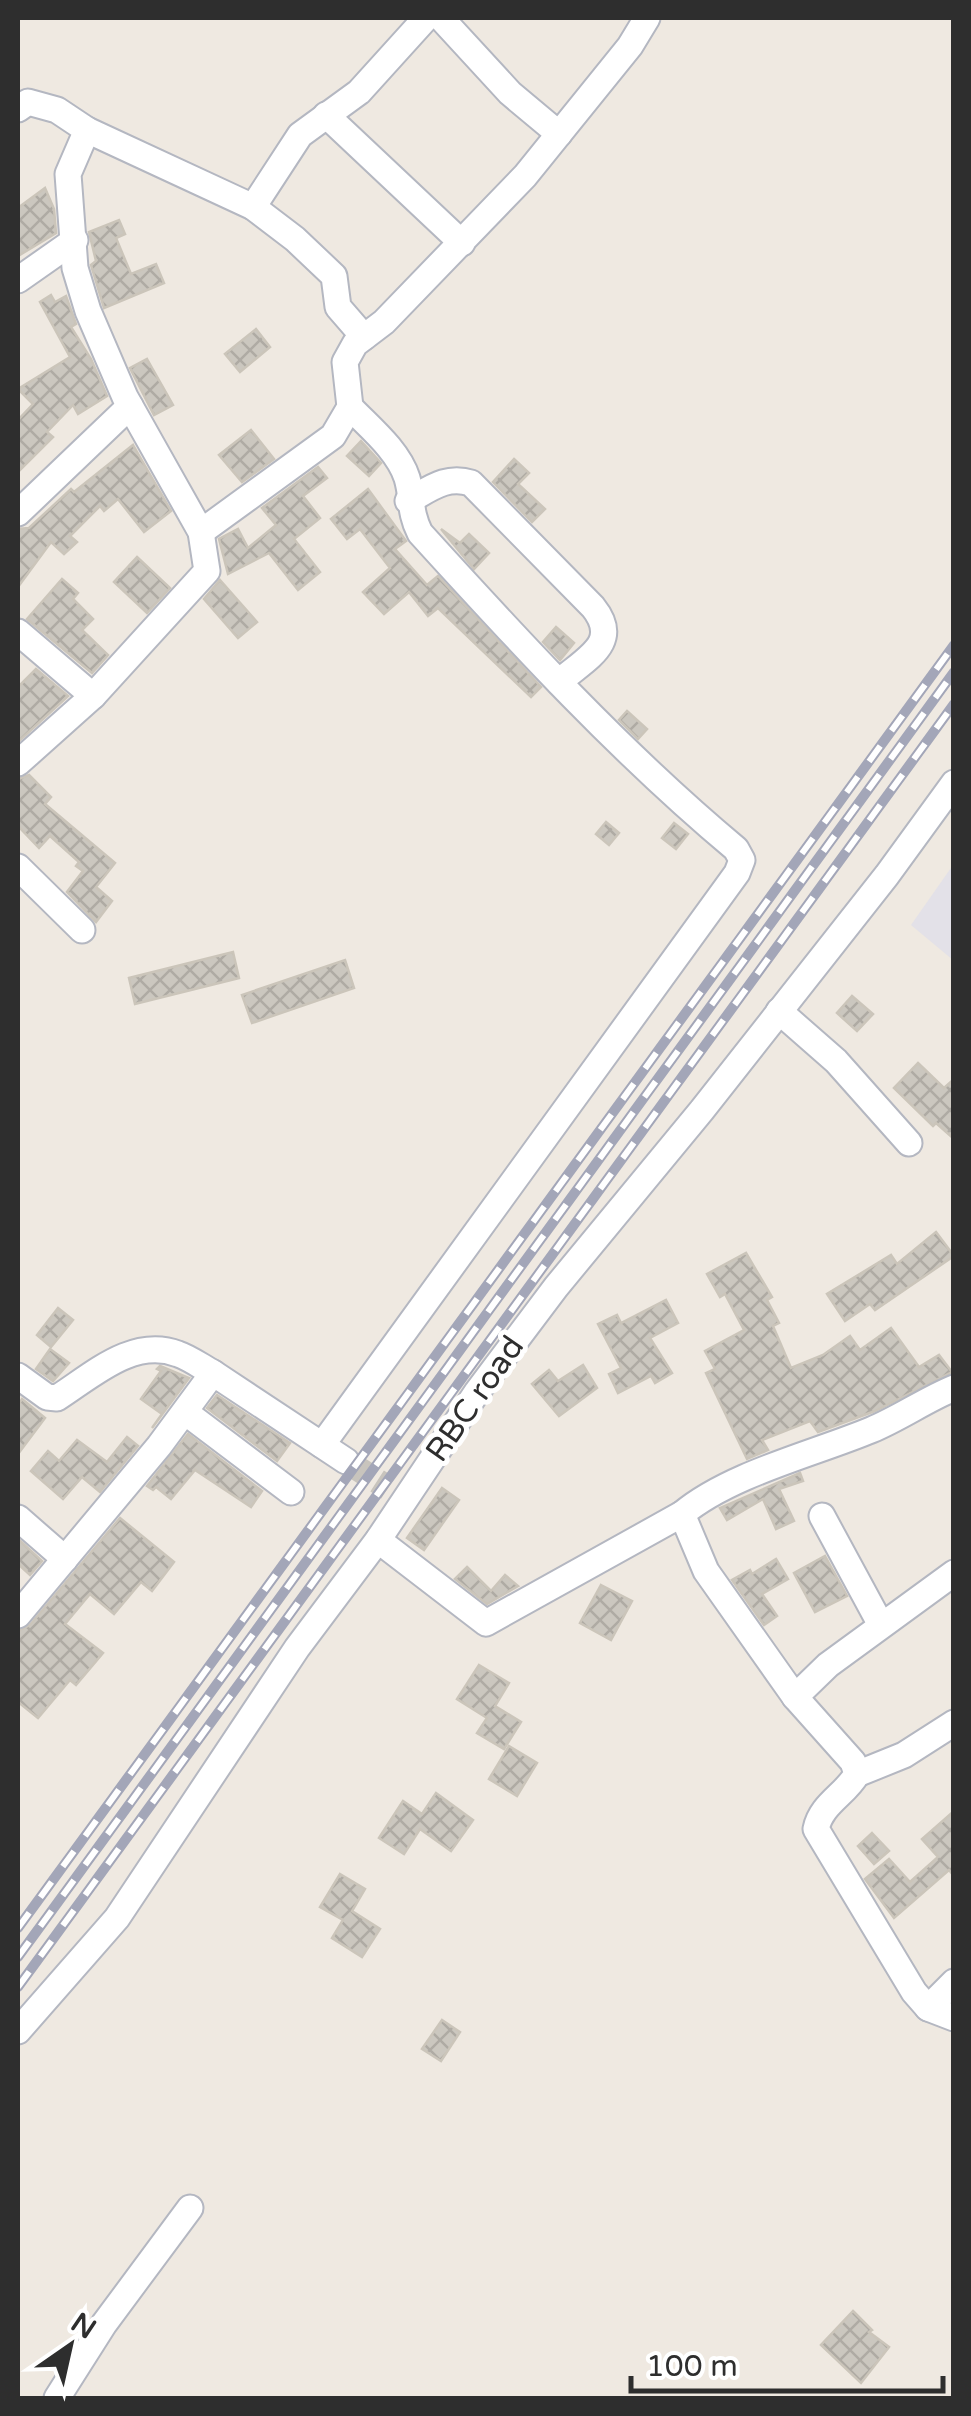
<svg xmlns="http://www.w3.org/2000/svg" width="971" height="2416" font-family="'Varela Round',sans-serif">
<defs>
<pattern id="building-cross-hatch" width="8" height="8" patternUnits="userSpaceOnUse" patternTransform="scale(2.5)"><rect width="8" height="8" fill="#cbc7bf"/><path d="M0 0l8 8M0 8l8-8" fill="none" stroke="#afaba4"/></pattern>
</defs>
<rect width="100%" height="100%" fill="#efe9e1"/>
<!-- industrial -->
<polygon fill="#e3e1e8" points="953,865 953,960 911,925"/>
<!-- building -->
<g fill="url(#building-cross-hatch)" stroke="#cbc5ba" stroke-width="2.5">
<polygon points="45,188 54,209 56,233 18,256 18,208"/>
<polygon points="119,220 125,234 116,238 131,274 156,264 164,283 104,308 91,265 96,261 89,232"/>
<polygon points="51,295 55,302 66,296 76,324 71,327 91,359 107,396 78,414 73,405 47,432 53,437 18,472 18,420 33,404 18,389 70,357 40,302"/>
<polygon points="256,329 270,347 240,372 225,354"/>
<polygon points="147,359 173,405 154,415 130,368"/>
<polygon points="251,430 274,459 242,482 219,455"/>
<polygon points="361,441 381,463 369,476 347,456"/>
<polygon points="133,445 171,511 144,532 118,499 104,511 100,506 70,536 77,542 64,554 51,542 18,587 18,529 29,528 71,489 74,492"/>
<polygon points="514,459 529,473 518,484 545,509 532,522 493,482"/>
<polygon points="318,467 327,478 303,496 320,518 294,539 320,572 298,590 269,553 228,574 219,539 238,529 248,548 276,525 262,508"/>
<polygon points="368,489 406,541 395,549 427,585 438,576 541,687 531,697 438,608 428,616 409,592 384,614 363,592 390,568 360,529 347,539 331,519"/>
<polygon points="441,529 460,543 469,534 489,553 474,569"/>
<polygon points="137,557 170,588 147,613 114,582"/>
<polygon points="62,579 78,593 73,599 93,619 82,630 108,655 92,673 27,619"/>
<polygon points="220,580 257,622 238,638 204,599"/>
<polygon points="556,627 574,643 560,660 543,642"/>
<polygon points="36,669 68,696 18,742 18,687"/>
<polygon points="627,711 647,729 638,739 619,720"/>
<polygon points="29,775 51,797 45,804 115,863 96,887 112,901 96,922 67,892 83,871 76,866 79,862 50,836 39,848 18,826 18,779"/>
<polygon points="606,822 619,833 609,845 596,834"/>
<polygon points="674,823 688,834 676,849 662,838"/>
<polygon points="233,952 239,978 135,1004 129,978"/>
<polygon points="345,960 354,988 252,1023 242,995"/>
<polygon points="852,996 873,1014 857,1031 837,1013"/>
<polygon points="918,1063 944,1088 954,1079 954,1139 936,1123 933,1126 894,1088"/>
<polygon points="936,1232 954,1256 875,1310 870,1304 845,1321 827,1294 891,1255 897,1264"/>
<polygon points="746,1253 772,1297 767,1300 779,1323 773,1326 791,1368 823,1355 850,1336 860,1350 891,1328 919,1367 939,1355 952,1372 875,1411 818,1432 810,1421 762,1440 768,1450 747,1459 706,1373 715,1369 705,1351 744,1330 725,1294 720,1297 707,1274"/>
<polygon points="666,1300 678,1323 650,1338 672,1373 655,1383 651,1376 618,1393 609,1374 621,1368 598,1324 617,1315 621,1323"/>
<polygon points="58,1308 73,1320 51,1347 37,1335"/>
<polygon points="50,1349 69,1363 53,1381 36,1369"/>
<polygon points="583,1365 597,1388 559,1416 532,1384 549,1370 558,1381"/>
<polygon points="160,1366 189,1378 152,1428 162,1414 141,1399 161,1371 157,1369"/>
<polygon points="217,1395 290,1443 277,1461 207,1408"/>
<polygon points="22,1399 45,1418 18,1454 18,1405"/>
<polygon points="188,1434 262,1491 251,1507 195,1470 171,1499 156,1487 153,1490 147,1486"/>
<polygon points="127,1437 138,1446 100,1492 82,1477 63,1499 31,1471 48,1451 59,1461 77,1440 107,1462"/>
<polygon points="800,1473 803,1481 779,1489 794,1521 776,1529 763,1499 727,1520 720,1508"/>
<polygon points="442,1488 459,1500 424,1550 407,1538"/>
<polygon points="120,1518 174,1562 152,1591 141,1582 114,1614 90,1594 65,1624 103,1653 76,1685 70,1680 38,1718 18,1702 18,1631 30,1625"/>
<polygon points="18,1539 42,1561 30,1575 18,1564"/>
<polygon points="825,1556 847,1596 815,1612 794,1573"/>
<polygon points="776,1559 788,1579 762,1594 777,1616 764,1625 732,1580 750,1570 752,1574"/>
<polygon points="467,1567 491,1591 505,1575 518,1586 487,1604 455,1579"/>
<polygon points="601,1585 632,1601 611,1640 580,1623"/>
<polygon points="479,1665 509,1683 495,1706 521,1722 504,1749 477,1733 487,1718 457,1699"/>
<polygon points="509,1746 537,1763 517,1796 489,1779"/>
<polygon points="436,1793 473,1820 451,1851 420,1829 404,1854 379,1838 403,1801 422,1814"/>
<polygon points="954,1811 954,1876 949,1870 894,1918 865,1879 889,1859 910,1882 938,1857 922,1839"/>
<polygon points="872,1833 889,1851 874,1864 858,1846"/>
<polygon points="340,1874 365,1889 352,1911 380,1929 362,1957 332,1938 343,1920 320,1907"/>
<polygon points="442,2020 460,2032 441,2061 422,2049"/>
<polygon points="853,2311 872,2330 869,2332 889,2347 861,2383 821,2345"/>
</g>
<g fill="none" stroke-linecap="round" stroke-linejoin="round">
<!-- minor-tunnel -->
<polyline stroke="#c8c4bd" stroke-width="25" stroke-dasharray="25 12" stroke-linecap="butt" points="346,1461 388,1488"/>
<!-- minor casing -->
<g stroke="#b4b7c1" stroke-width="29">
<g id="minor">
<polyline points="441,18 510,93 559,134"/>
<polyline points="18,109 28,102 57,110 87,130 68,174 75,268 88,311 125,397 201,532 207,571 93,696 18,763"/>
<polyline points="326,115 462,243"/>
<polyline points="87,130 253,207 295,239 334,276 338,307 364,337"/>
<polyline points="253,207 300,135 359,92 426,18"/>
<polyline points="18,280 75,240"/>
<path d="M 408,501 C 430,489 446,475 471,483 L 593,607 C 622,643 586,658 559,682"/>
<polyline points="18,513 130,406"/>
<polyline points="201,532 333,436 350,407 345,362 355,344 384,322 525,176 630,46 647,18"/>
<polyline points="18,632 93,696"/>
<polyline points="18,867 82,930"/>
<polyline points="779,1011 836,1061 909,1143"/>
<path d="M 18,1376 L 47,1397 L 57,1398 C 93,1375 133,1337 178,1354 C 190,1358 202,1367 213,1373"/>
<path d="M 954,1388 C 925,1400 900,1418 871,1430 C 813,1454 730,1474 682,1514 L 706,1571 L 795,1697 L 853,1762 L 857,1774 C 845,1795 821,1804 816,1829 L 914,1992 L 928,2008 L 954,2018"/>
<polyline points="185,1412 291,1492"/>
<path d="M 322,1445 L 737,873 L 742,860 L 736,849 C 621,753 520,643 420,533 C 409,511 413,498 407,478 C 398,450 369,427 350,407"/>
<polyline points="822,1516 881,1625"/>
<polyline points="18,1518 65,1559"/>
<polyline points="378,1540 486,1623 682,1514"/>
<polyline points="18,1615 159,1446 213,1373 346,1461"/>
<polyline points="795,1697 828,1665 954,1573"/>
<polyline points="857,1774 904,1755 954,1723"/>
<polyline points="928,2008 954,1982"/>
<polyline points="18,2031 117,1918 297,1648 378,1540 477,1392 556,1287 702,1110 887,875 954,783"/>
<polyline points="57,2398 104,2324 190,2208"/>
</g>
</g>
<!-- minor -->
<use href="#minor" stroke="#fff" stroke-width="25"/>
<!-- rail casing -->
<g stroke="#a3a6b8" stroke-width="10">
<g id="rail">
<polyline points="18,1928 954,645"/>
<polyline points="18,1957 954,672"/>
<polyline points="18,1987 954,704"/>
</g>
</g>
<!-- rail -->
<use href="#rail" stroke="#fff" stroke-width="6" stroke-dasharray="19" stroke-linecap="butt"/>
</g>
<g text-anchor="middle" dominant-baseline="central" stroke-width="10" stroke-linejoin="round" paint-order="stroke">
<!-- street labels -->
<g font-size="32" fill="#2e2e2e" stroke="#fff">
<text transform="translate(475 1399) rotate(-55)">RBC road</text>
</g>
</g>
<!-- border -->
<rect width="971" height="2416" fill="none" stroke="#2e2e2e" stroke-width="40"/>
<!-- north arrow -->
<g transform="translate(70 2346) rotate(34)" stroke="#ffffff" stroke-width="8" paint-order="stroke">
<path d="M0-8L18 38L0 25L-18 38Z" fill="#2e2e2e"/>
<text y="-15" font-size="28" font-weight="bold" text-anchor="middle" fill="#2e2e2e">N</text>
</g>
<!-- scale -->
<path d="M631 2376v15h312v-15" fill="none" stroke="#2e2e2e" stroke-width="5"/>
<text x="646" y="2376" font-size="30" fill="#2e2e2e" stroke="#ffffff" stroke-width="8" paint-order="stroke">100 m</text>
</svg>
